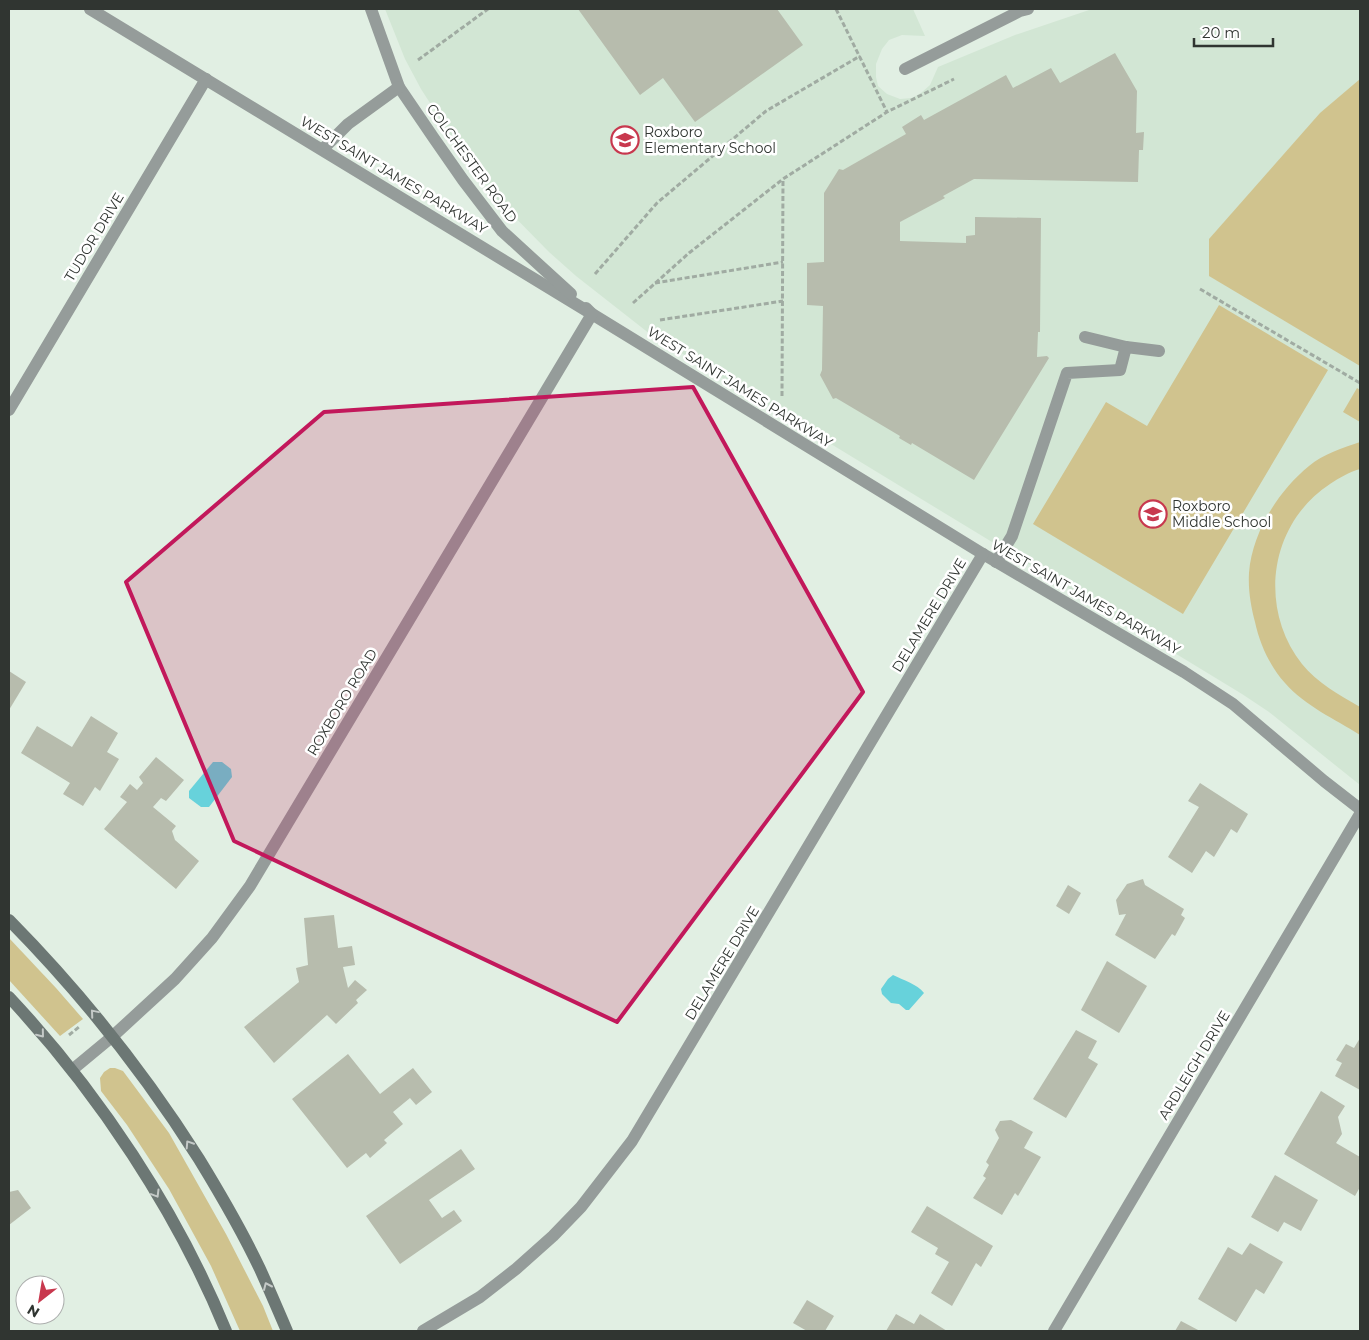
<svg xmlns="http://www.w3.org/2000/svg" width="1369" height="1340" font-family="Montserrat,sans-serif">
<rect width="100%" height="100%" fill="#e1efe3"/>
<!-- built -->
<polygon fill="#d2e6d4" points="385,9 913,9 925,36 902,35 889,40 882,49 876,64 876,77 878,86 887,94 900,99 912,98 921,93 930,85 938,67 1015,35 1092,9 1360,9 1360,785 1269,712 1242,694 650,334 576,276 549,252 494,196 464,156 421,89 405,59"/>
<!-- green -->
<g fill="#d0c38e">
<polygon points="1360,79 1360,366 1209,276 1209,239 1320,113"/>
<polygon points="1219,305 1328,370 1183,614 1033,524 1106,402 1147,426"/>
<polygon points="1357,388 1360,390 1360,422 1343,412"/>
<path d="M 1360,442 L 1360,469 C 1349,472 1339,478 1330,484 C 1269,524 1258,608 1302,664 C 1317,683 1340,695 1360,707 L 1360,735 C 1335,719 1305,706 1285,683 C 1270,666 1260,645 1255,622 C 1251,607 1248,590 1249,573 C 1252,533 1278,491 1309,466 C 1323,454 1343,448 1360,442 Z"/>
<polygon points="9,938 56,988 83,1019 60,1036 9,980"/>
<polygon points="110,1068 115,1068 123,1071 169,1133 226,1234 263,1306 273,1331 240,1331 211,1266 169,1189 127,1125 101,1091 100,1078 104,1072"/>
</g>
<!-- water -->
<g fill="#67d2db">
<polygon points="213,762 222,762 231,769 232,777 209,807 201,807 189,798 189,791"/>
<path d="M 893,975 C 903,980 917,984 924,993 L 909,1010 L 906,1010 L 899,1004 L 891,1003 L 882,994 L 881,989 L 888,979 Z"/>
</g>
<!-- building -->
<g fill="#b7bcad">
<polygon points="578,9 777,9 803,45 695,122 663,78 640,95"/>
<polygon points="1115,53 1137,91 1136,133 1144,132 1143,150 1139,150 1138,182 974,179 943,196 945,198 900,222 900,241 966,243 966,236 975,235 975,217 1041,218 1040,332 1038,332 1037,357 1047,356 1049,358 974,480 912,443 911,445 899,438 900,436 836,398 833,399 820,375 822,370 823,306 807,305 807,263 824,262 824,193 839,169 843,170 906,134 902,127 921,115 924,120 1006,75 1013,88 1051,68 1060,83"/>
<polygon points="9,671 26,682 9,710"/>
<polygon points="91,716 118,733 107,752 119,759 100,791 95,787 83,806 63,794 70,783 21,753 37,726 72,747"/>
<polygon points="156,757 184,780 166,801 161,798 153,807 176,826 172,831 175,840 199,861 176,889 104,829 127,802 120,797 130,784 137,790 143,783 139,777"/>
<polygon points="1200,783 1248,814 1237,833 1231,829 1214,857 1206,851 1192,873 1168,857 1199,807 1188,801"/>
<polygon points="1143,879 1145,885 1184,909 1181,915 1185,918 1175,936 1172,934 1155,959 1115,935 1126,914 1119,915 1116,900 1127,884"/>
<polygon points="1068,885 1081,893 1069,914 1056,906"/>
<polygon points="334,915 338,948 352,946 355,965 343,967 348,988 355,980 367,990 356,1000 358,1003 336,1024 327,1015 274,1063 244,1027 299,982 296,968 308,965 304,918"/>
<polygon points="1107,961 1147,986 1119,1033 1081,1010"/>
<polygon points="1076,1030 1097,1041 1088,1058 1098,1064 1066,1118 1033,1099"/>
<polygon points="1360,1038 1360,1090 1335,1076 1342,1063 1336,1060 1346,1044 1354,1048"/>
<polygon points="348,1054 380,1094 413,1068 432,1092 416,1105 410,1098 393,1112 403,1124 384,1140 387,1143 370,1158 366,1153 347,1168 292,1099"/>
<polygon points="1321,1091 1345,1106 1338,1117 1342,1134 1336,1143 1360,1157 1360,1187 1355,1196 1284,1154"/>
<polygon points="1011,1120 1033,1132 1024,1148 1041,1157 1018,1196 1015,1193 1002,1215 973,1198 986,1178 983,1176 989,1165 986,1162 999,1138 995,1130 1000,1121"/>
<polygon points="461,1149 475,1169 429,1200 442,1218 454,1210 462,1221 400,1264 366,1216"/>
<polygon points="1275,1175 1318,1200 1301,1231 1284,1222 1278,1232 1251,1217"/>
<polygon points="18,1190 31,1208 9,1225 9,1192"/>
<polygon points="927,1206 993,1246 981,1267 976,1263 952,1306 931,1293 949,1262 935,1254 938,1248 911,1232"/>
<polygon points="1250,1243 1283,1262 1264,1294 1256,1289 1236,1322 1198,1299 1228,1247 1242,1255"/>
<polygon points="807,1300 834,1316 825,1331 807,1331 793,1323"/>
<polygon points="896,1314 914,1324 920,1314 947,1331 886,1331"/>
<polygon points="1181,1321 1200,1331 1175,1331"/>
</g>
<g fill="none" stroke-linecap="round" stroke-linejoin="round">
<!-- path -->
<g stroke="#a0aba2" stroke-width="3" stroke-dasharray="5 2.5" stroke-linecap="butt">
<polyline points="836,9 887,112"/>
<polyline points="418,60 488,9"/>
<polyline points="595,274 657,203 766,111 860,56"/>
<polyline points="655,283 783,262"/>
<polyline points="1200,289 1360,383"/>
<polyline points="633,303 689,253 783,179 887,112 954,79"/>
<polyline points="660,320 783,301"/>
<polyline points="782,396 783,179"/>
<polyline points="69,1035 79,1027"/>
</g>
<!-- lane -->
<g stroke="#959c9a" stroke-width="12">
<polyline points="1085,337 1126,347"/>
<polyline points="996,562 1012,536 1067,373 1120,370 1126,347 1159,351"/>
</g>
<!-- street -->
<g stroke="#959c9a" stroke-width="12">
<polyline points="90,9 592,314 983,554 1184,672 1233,704 1324,781 1360,809"/>
<polyline points="371,9 399,87 433,137 463,180 502,231 571,294"/>
<polyline points="905,69 1020,11 1028,9"/>
<polyline points="323,149 348,124 399,87"/>
<polyline points="9,410 206,79"/>
<polyline points="72,1070 113,1036 175,979 212,938 250,886 592,314 586,308"/>
<polyline points="423,1331 480,1297 516,1269 553,1236 581,1207 632,1141 983,554"/>
<polyline points="1054,1331 1360,814"/>
</g>
<!-- secondary -->
<g stroke="#6c7774" stroke-width="12">
<path d="M 9,920 C 81,993 144,1072 199,1159 C 221,1195 242,1231 260,1269 C 269,1289 278,1310 287,1331"/>
<path d="M 9,997 C 98,1092 177,1211 226,1331"/>
</g>
</g>
<!-- one-way arrows -->
<defs><path id="oneway-chevron" d="M-2-3.5L2.5 0L-2 3.5" fill="none" stroke-width="1.6" stroke-linecap="round" stroke-linejoin="round" transform="scale(1.25)"/></defs>
<g stroke="#c4c9c7">
<use href="#oneway-chevron" transform="translate(94 1013) rotate(-130)"/>
<use href="#oneway-chevron" transform="translate(41 1034) rotate(51)"/>
<use href="#oneway-chevron" transform="translate(189 1144) rotate(-123)"/>
<use href="#oneway-chevron" transform="translate(156 1194) rotate(59)"/>
<use href="#oneway-chevron" transform="translate(267 1286) rotate(-114)"/>
</g>
<!-- marked area -->
<path fill="#c2185b" fill-opacity="0.2" stroke="#c2185b" stroke-width="4" stroke-linejoin="round" d="M 693,387 L 863,692 L 617,1022 L 234,841 L 126,582 L 324,412 Z"/>
<!-- icons -->
<defs>
<g id="school-ring" transform="scale(1.4375)"><circle r="9.5" fill="#fff" stroke="#c8384e" stroke-width="1.5"/><path d="M0-5L7-2L0 1L-7-2ZM-4 1L0 2.5L4 1V4Q0 6-4 4Z" fill="#c8384e"/></g>
</defs>
<g fill-rule="evenodd">
<use href="#school-ring" x="625" y="140"/>
<use href="#school-ring" x="1153" y="514"/>
</g>
<g text-anchor="middle" dominant-baseline="central" stroke-width="5" stroke-linejoin="round" paint-order="stroke">
<!-- poi labels -->
<g font-size="14" fill="#303531" stroke="#fff" text-anchor="start">
<text x="644" y="132">Roxboro<tspan x="644" dy="16">Elementary School</tspan></text>
<text x="1172" y="506">Roxboro<tspan x="1172" dy="16">Middle School</tspan></text>
</g>
<!-- street labels -->
<g font-size="14" fill="#303531" stroke="#fff">
<text transform="translate(472 163) rotate(54)">COLCHESTER ROAD</text>
<text transform="translate(394 175) rotate(31)">WEST SAINT JAMES PARKWAY</text>
<text transform="translate(94 237) rotate(-59)">TUDOR DRIVE</text>
<text transform="translate(740 387) rotate(32)">WEST SAINT JAMES PARKWAY</text>
<text transform="translate(1086 597) rotate(30)">WEST SAINT JAMES PARKWAY</text>
<text transform="translate(929 615) rotate(-59)">DELAMERE DRIVE</text>
<text transform="translate(342 702) rotate(-59)">ROXBORO ROAD</text>
<text transform="translate(722 963) rotate(-59)">DELAMERE DRIVE</text>
<text transform="translate(1194 1065) rotate(-59)">ARDLEIGH DRIVE</text>
</g>
</g>
<!-- border -->
<rect width="1369" height="1340" fill="none" stroke="#303531" stroke-width="20"/>
<!-- north arrow -->
<g transform="translate(40 1300) rotate(211)"><circle r="24" fill="#ffffff" stroke="#acaead"/>
<path d="M0-4L9 19L0 12L-9 19Z" fill="#c8384e"/>
<text y="-8" font-size="14" font-weight="bold" text-anchor="middle" fill="#303531">N</text>
</g>
<!-- scale -->
<path d="M1194 38v8h79v-8" fill="none" stroke="#303531" stroke-width="2.5"/>
<text x="1202" y="38" font-size="15" fill="#303531" stroke="#ffffff" stroke-width="4" paint-order="stroke">20 m</text>
</svg>
